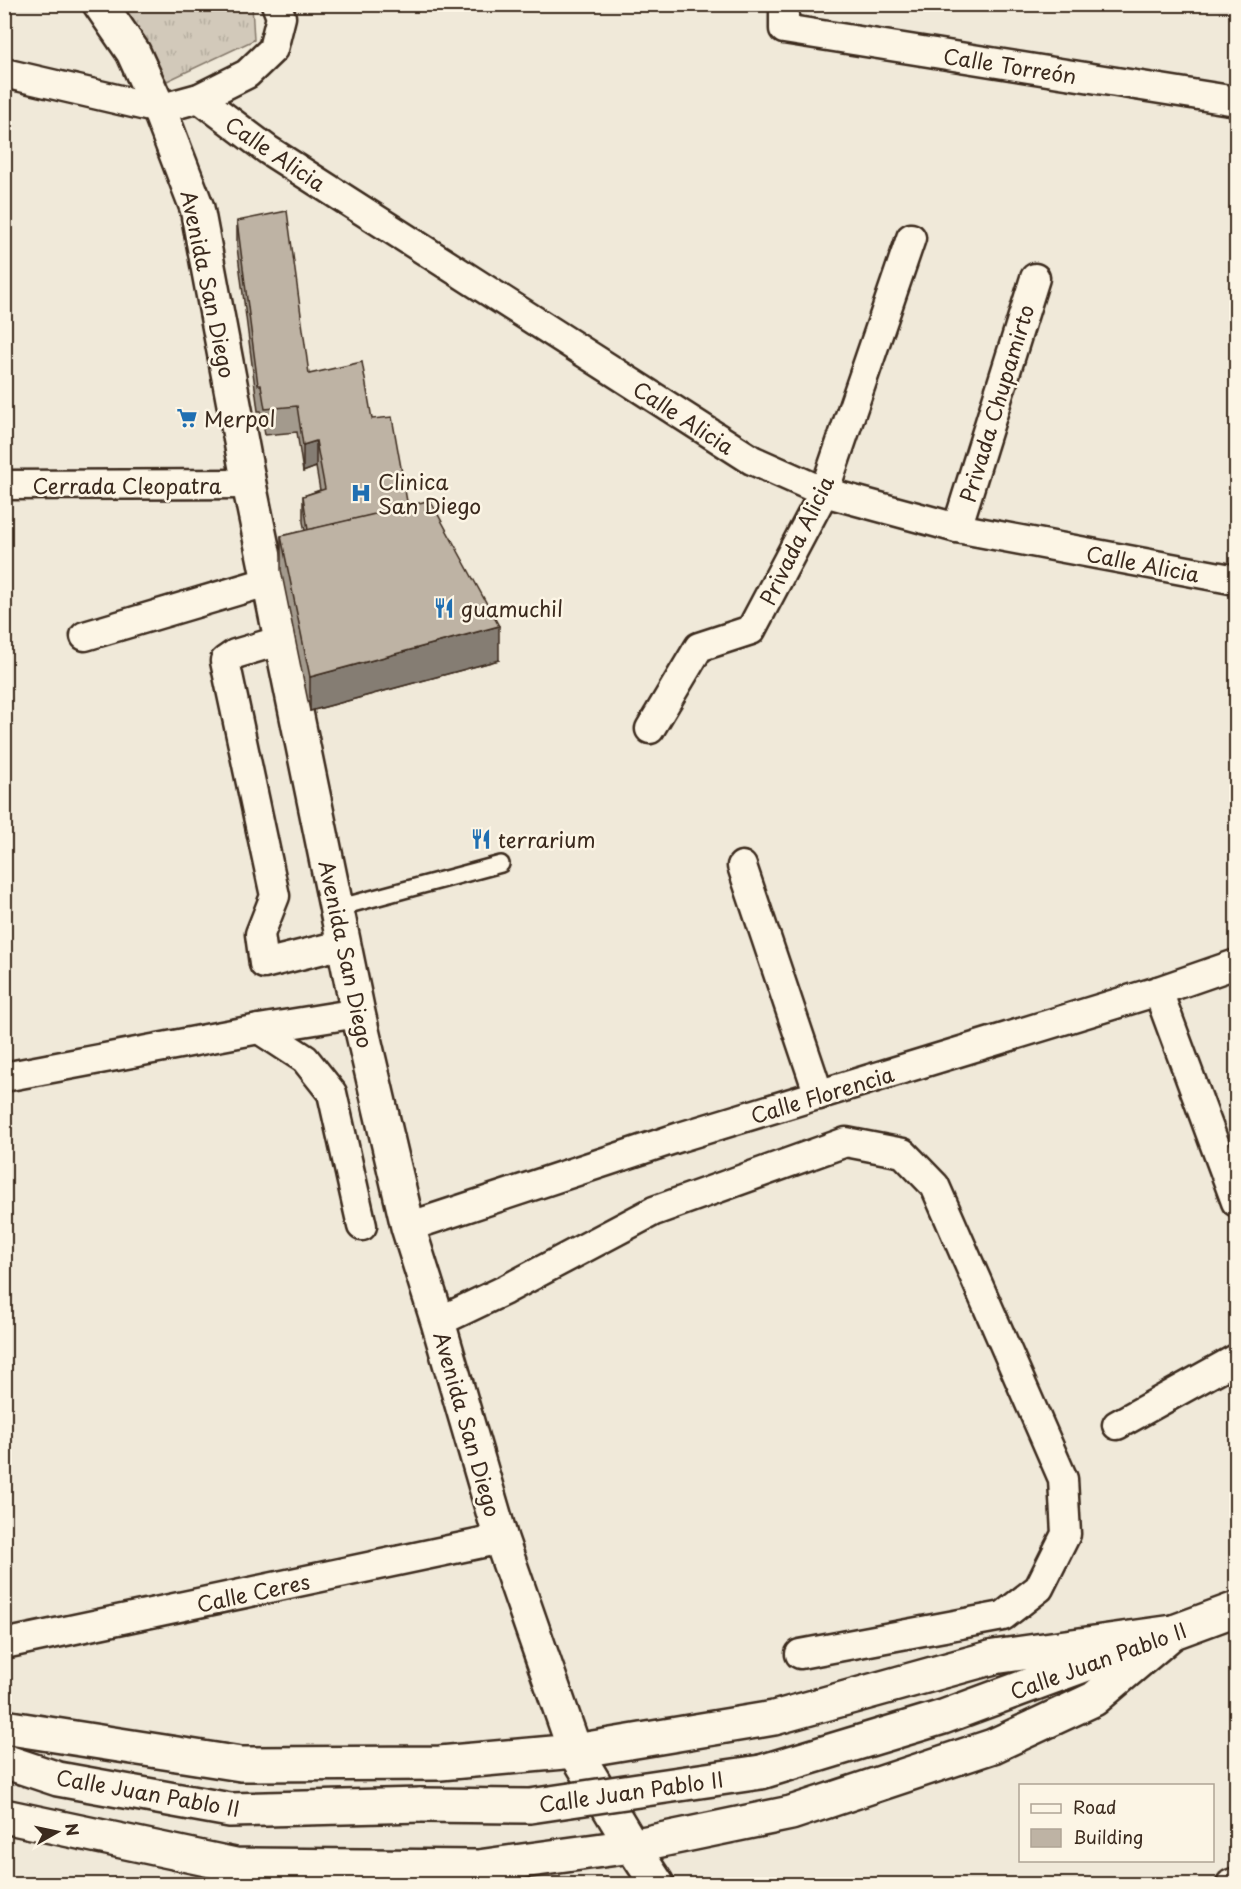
<svg xmlns="http://www.w3.org/2000/svg" width="1241" height="1889" font-family="'Playpen Sans',sans-serif">
<defs>
<pattern id="grass-tufts" width="24" height="20" patternUnits="userSpaceOnUse" patternTransform="scale(1.5)"><rect width="24" height="20" fill="#d2c9ba"/><path d="M3 7l-1-3M5 7V3M7 7l1-3M15 17l-1-3M17 17v-4M19 17l1-3" fill="none" stroke="#b5ad9f"/></pattern>
</defs>
<rect width="100%" height="100%" fill="#f0e9d9"/>
<filter id="ink" filterUnits="userSpaceOnUse"><feTurbulence type="fractalNoise" baseFrequency=".0167" numOctaves="2"/><feDisplacementMap in="SourceGraphic" scale="12" xChannelSelector="R" yChannelSelector="G"/><feConvolveMatrix kernelMatrix="1 2 1 2 8 2 1 2 1" color-interpolation-filters="sRGB"/></filter>
<g filter="url(#ink)">
<!-- grass -->
<polygon fill="url(#grass-tufts)" stroke="#867a6c" stroke-width="1.5" points="117,5 252,5 254,40 167,81"/>
<g fill="none" stroke-linecap="round" stroke-linejoin="round">
<!-- service casing -->
<g stroke="#3b2a1e" stroke-width="20">
<polyline id="service" points="337,908 501,864"/>
</g>
<!-- minor casing -->
<g stroke="#3b2a1e" stroke-width="33">
<g id="minor">
<polyline points="784,4 784,29 1236,101"/>
<polyline points="4,73 159,109 199,98 247,74 273,49 281,17 276,4"/>
<polyline points="199,98 268,150 752,460 824,492 957,528 1236,580"/>
<polyline points="4,485 249,484"/>
<polyline points="957,528 1035,278"/>
<polyline points="85,636 270,581"/>
<polyline points="282,640 235,654 225,661 275,896 260,934 264,964 344,944"/>
<polyline points="650,729 699,647 751,630 824,492 911,238"/>
<polyline points="742,866 819,1095"/>
<polyline points="1158,991 1236,1202"/>
<polyline points="259,1029 305,1059 332,1093 362,1226"/>
<polyline points="4,1077 259,1029 358,1013"/>
<polyline points="408,1227 680,1137 1158,991 1236,964"/>
<polyline points="438,1322 505,1290 654,1211 846,1142 903,1153 935,1186 1063,1479 1066,1534 1039,1588 1003,1616 800,1654"/>
<polyline points="1117,1425 1236,1359"/>
<polyline points="4,1644 501,1539"/>
<polyline points="1231,1884 1236,1882"/>
</g>
</g>
<!-- tertiary casing -->
<g stroke="#3b2a1e" stroke-width="38">
<g id="tertiary">
<polyline points="100,4 133,52 159,109 197,208 249,484 358,1013 408,1227 438,1322 501,1539 575,1751 632,1846 657,1884"/>
<polyline points="4,1727 241,1764 440,1763 575,1751 774,1718 994,1657 1173,1632"/>
<polyline points="4,1761 58,1779 230,1810 421,1805"/>
<polyline points="761,1772 943,1717 1236,1609"/>
<polyline points="4,1816 235,1865 478,1867 632,1846 791,1813 993,1746 1094,1699 1173,1632"/>
</g>
</g>
<!-- service -->
<use href="#service" stroke="#fcf5e5" stroke-width="15"/>
<!-- minor -->
<use href="#minor" stroke="#fcf5e5" stroke-width="28"/>
<!-- tertiary -->
<use href="#tertiary" stroke="#fcf5e5" stroke-width="33"/>
<!-- tertiary-bridge casing -->
<g stroke="#3b2a1e" stroke-width="38" stroke-linecap="butt">
<polyline id="tertiary-bridge" points="421,1805 530,1806 761,1772"/>
</g>
<!-- tertiary-bridge -->
<use href="#tertiary-bridge" stroke="#fcf5e5" stroke-width="33"/>
</g>
<!-- wall -->
<polygon fill="#a39a8d" stroke="#3b2a1e" stroke-width="1.5" points="237,221 309,374 372,419 408,507 499,660 310,711 281,570 281,536 305,531 303,522 303,496 320,490 316,467 303,472 297,432 265,435 261,411 258,411 237,247"/>
<!-- shaded-wall -->
<g fill="#857d73" stroke="#3b2a1e" stroke-width="1.5">
<polygon points="316,441 316,467 303,472 303,445"/>
<polygon points="499,626 499,660 310,711 310,677"/>
</g>
<!-- building -->
<g fill="#beb3a4" stroke="#3b2a1e" stroke-width="1.5">
<polygon points="287,211 309,374 362,362 372,419 392,417 408,507 308,530 303,496 325,489 316,441 303,445 297,406 265,409 261,385 258,385 237,221"/>
<polygon points="430,500 499,626 310,677 281,536 409,506"/>
</g>
</g>
<!-- icons -->
<defs>
<g id="supermarket-bare" transform="scale(1.62)"><path d="M-6-5.5h2.5l.6 2H6L4.5 2H-2.5L-4.4-4H-6ZM-1.5 3.2a1.3 1.3 0 1 0 .1 0ZM3 3.2a1.3 1.3 0 1 0 .1 0Z" fill="#1f6fb2" stroke="#fcf5e5" stroke-width="2.5" paint-order="stroke"/></g>
<g id="hospital-bare" transform="scale(1.62)"><path d="M-5-5h3v3.5h4V-5h3V5h-3V1.5h-4V5h-3Z" fill="#1f6fb2" stroke="#fcf5e5" stroke-width="2.5" paint-order="stroke"/></g>
<g id="restaurant-bare" transform="scale(1.62)"><path d="M-5-6h1v4h1v-4h1v4h1v-4h1v5L-1.5 .5V6h-2V.5L-5-1ZM5-6V6H3V1.5H1.5Q1.5-4 5-6Z" fill="#1f6fb2" stroke="#fcf5e5" stroke-width="2.5" paint-order="stroke"/></g>
</defs>
<g fill-rule="evenodd">
<use href="#supermarket-bare" x="187" y="418"/>
<use href="#hospital-bare" x="361" y="493"/>
<use href="#restaurant-bare" x="444" y="608"/>
<use href="#restaurant-bare" x="481" y="839"/>
</g>
<g text-anchor="middle" dominant-baseline="central" stroke-width="5" stroke-linejoin="round" paint-order="stroke">
<!-- street labels -->
<g font-size="21" fill="#3b2a1e" stroke="#fcf5e5">
<text transform="translate(1010 65) rotate(9)">Calle Torreón</text>
<text transform="translate(276 153) rotate(34)">Calle Alicia</text>
<text transform="translate(209 284) rotate(78)">Avenida San Diego</text>
<text transform="translate(996 403) rotate(-73)">Privada Chupamirto</text>
<text transform="translate(684 417) rotate(33)">Calle Alicia</text>
<text x="127" y="485">Cerrada Cleopatra</text>
<text transform="translate(796 540) rotate(-64)">Privada Alicia</text>
<text transform="translate(1143 563) rotate(11)">Calle Alicia</text>
<text transform="translate(347 954) rotate(78)">Avenida San Diego</text>
<text transform="translate(822 1094) rotate(-17)">Calle Florencia</text>
<text transform="translate(468 1424) rotate(74)">Avenida San Diego</text>
<text transform="translate(253 1592) rotate(-12)">Calle Ceres</text>
<text transform="translate(1098 1660) rotate(-20)">Calle Juan Pablo II</text>
<text transform="translate(631 1791) rotate(-8)">Calle Juan Pablo II</text>
<text transform="translate(148 1792) rotate(10)">Calle Juan Pablo II</text>
</g>
<!-- poi labels -->
<g font-size="21" fill="#3b2a1e" stroke="#fcf5e5" text-anchor="start">
<text x="204" y="418">Merpol</text>
<text x="378" y="481">Clinica<tspan x="378" dy="24">San Diego</tspan></text>
<text x="461" y="608">guamuchil</text>
<text x="498" y="839">terrarium</text>
</g>
</g>
<!-- margin -->
<rect width="1241" height="1889" fill="none" stroke="#fcf5e5" stroke-width="24"/>
<rect x="12" y="12" width="1217" height="1865" fill="none" stroke="#3b2a1e" stroke-width="2" filter="url(#ink)"/>
<!-- legend -->
<rect x="1019" y="1784" width="195" height="78" fill="#fcf5e5" stroke="#afa495" stroke-width="1.5"/>
<rect x="1031" y="1804" width="30" height="9" fill="#fcf5e5" stroke="#afa495" stroke-width="1.5"/>
<text x="1073" y="1814" font-size="18" fill="#3b2a1e">Road</text>
<rect x="1031" y="1829" width="30" height="18" fill="#beb3a4" stroke="#afa495" stroke-width="1.5"/>
<text x="1073" y="1844" font-size="18" fill="#3b2a1e">Building</text>
<!-- north arrow -->
<g transform="translate(57 1832) rotate(81)" stroke="#fcf5e5" stroke-width="4.5" paint-order="stroke">
<path d="M0-4.5L10 22L0 15L-10 22Z" fill="#3b2a1e"/>
<text y="-9" font-size="16" font-weight="bold" text-anchor="middle" fill="#3b2a1e">N</text>
</g>
</svg>
